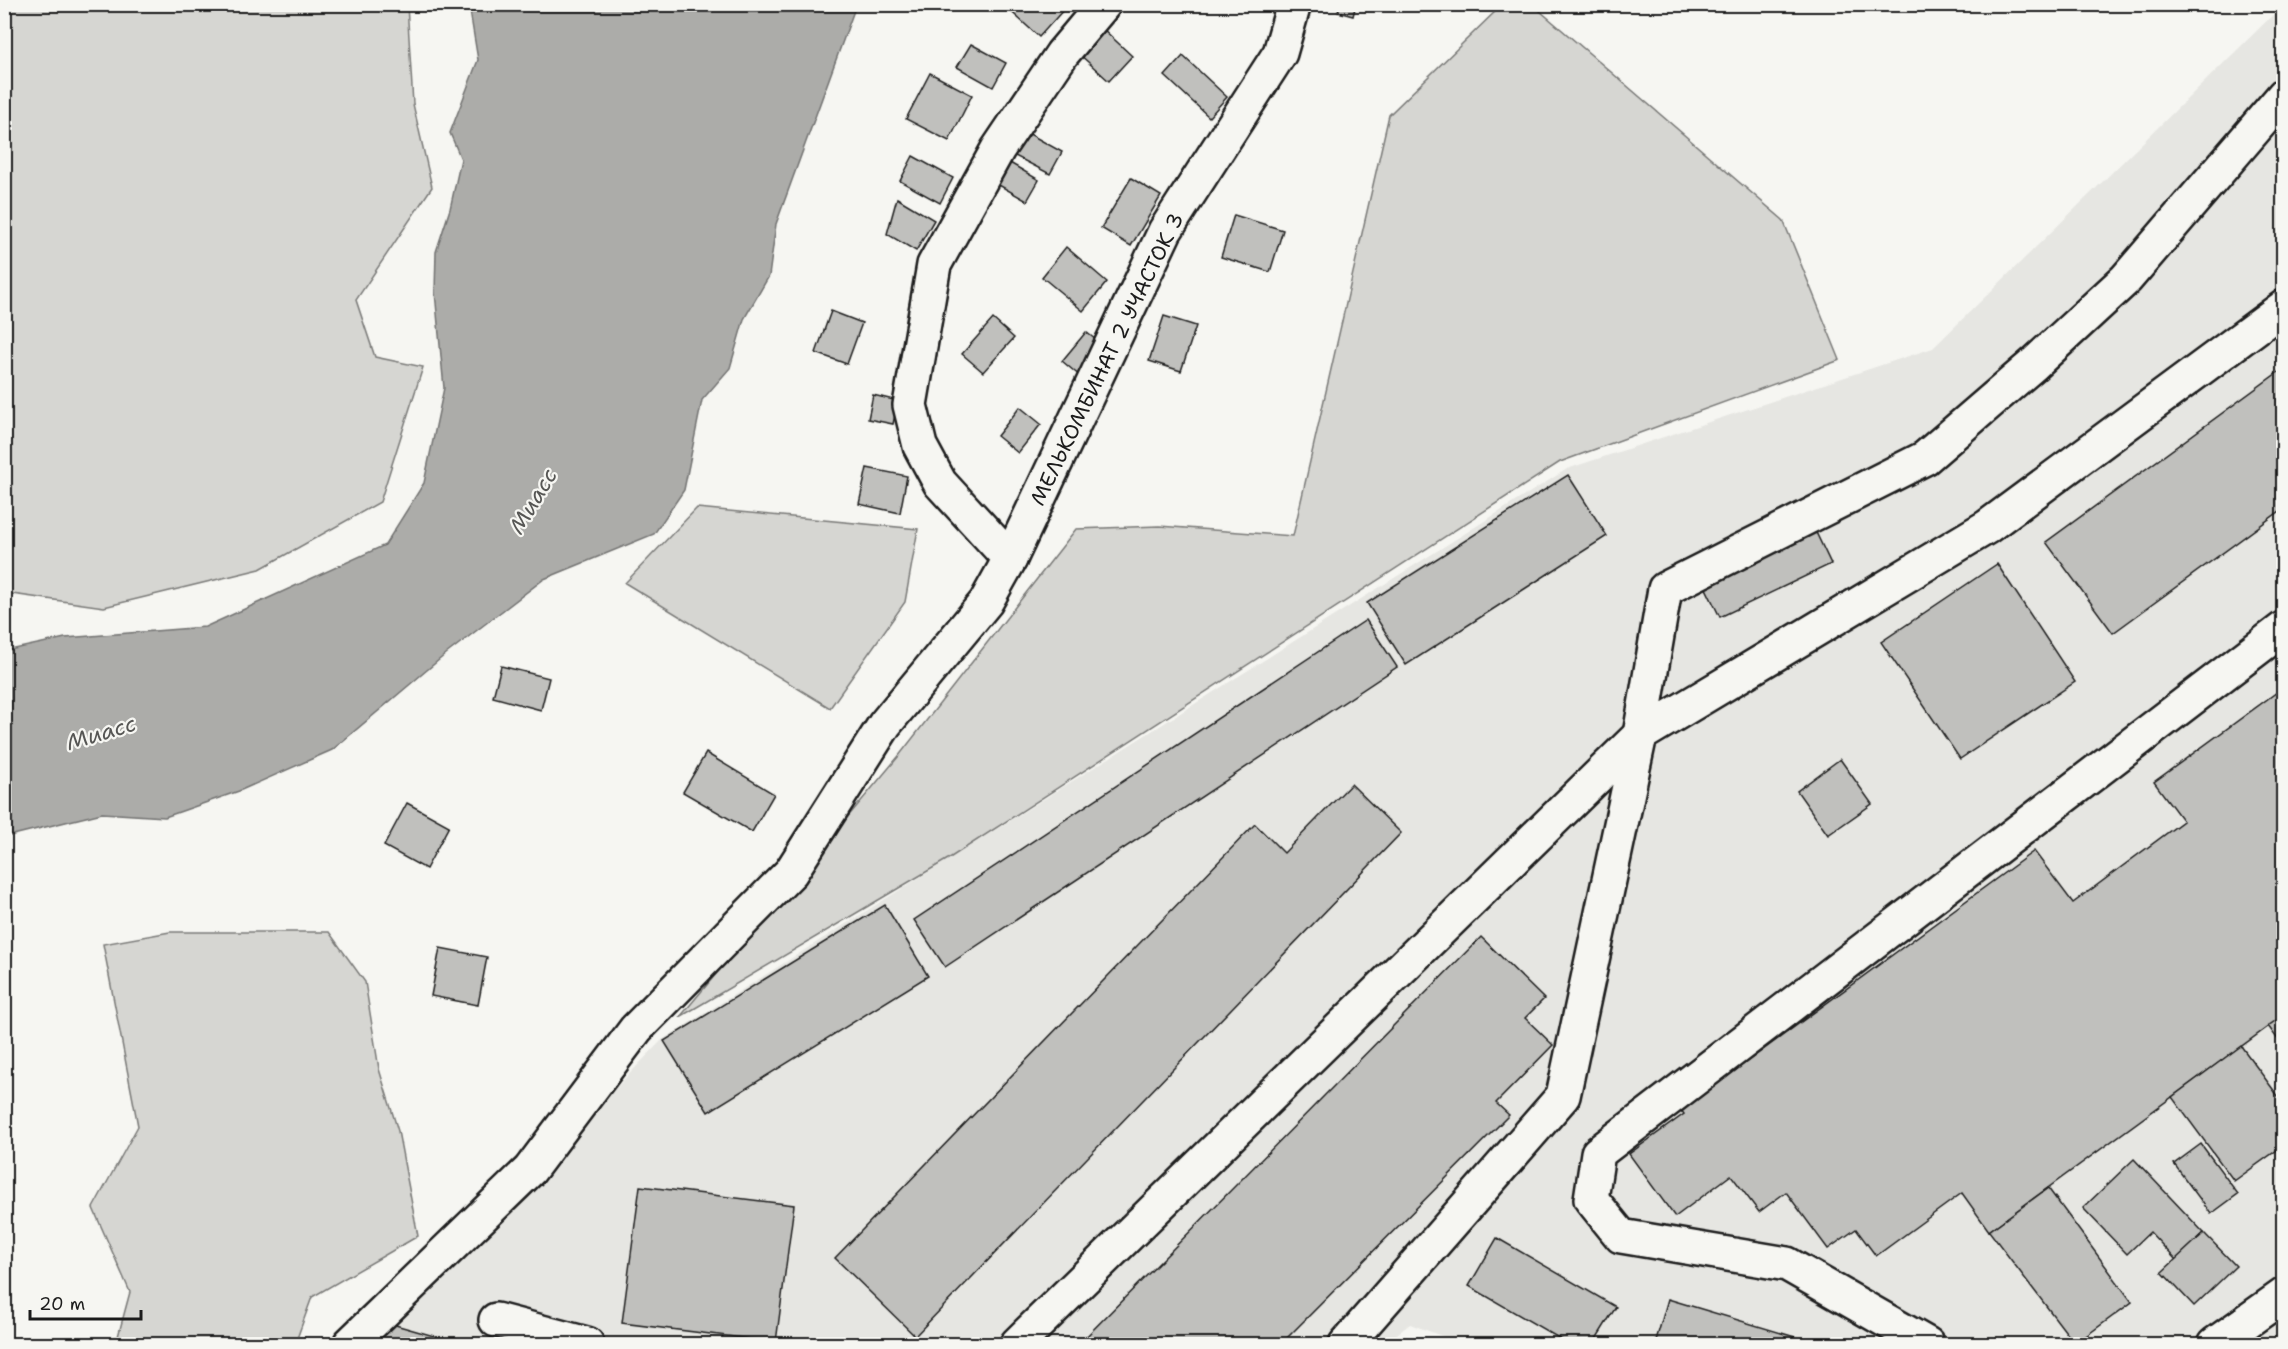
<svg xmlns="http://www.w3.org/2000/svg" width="2288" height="1349" font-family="'Shantell Sans',sans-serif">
<rect width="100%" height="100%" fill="#f6f6f2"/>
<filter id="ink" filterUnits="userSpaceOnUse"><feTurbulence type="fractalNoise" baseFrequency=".0167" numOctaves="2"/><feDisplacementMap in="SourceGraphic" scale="12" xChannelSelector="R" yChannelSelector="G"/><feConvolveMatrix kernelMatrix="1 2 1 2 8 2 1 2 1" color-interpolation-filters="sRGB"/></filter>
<g filter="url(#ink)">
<!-- built -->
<polygon fill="#e6e6e2" points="2283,5 2283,1344 1463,1344 1410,1324 1384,1344 369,1344 662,1040 1567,469 1933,348"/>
<!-- green -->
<g fill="#d6d6d2" stroke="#797977" stroke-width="1.5">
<polygon points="5,4 407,5 413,104 432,187 356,300 375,357 423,367 380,502 260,569 104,607 5,593"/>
<polygon points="1502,5 1533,5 1783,220 1840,360 1560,462 948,859 680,1017 898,757 1076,529 1159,526 1293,536 1389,115"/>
<polygon points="697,508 918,529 905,602 830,708 625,583"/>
<polygon points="170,932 329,932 365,982 379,1069 398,1131 418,1236 312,1297 295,1344 116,1344 130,1292 93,1208 138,1126 103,944"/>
</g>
<!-- water -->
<polygon fill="#acaca9" stroke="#727271" stroke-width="1.5" points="469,5 856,5 776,224 769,276 744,319 730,368 702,400 684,490 654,534 544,579 446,654 332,750 239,791 165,817 102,813 5,837 5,651 65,638 205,627 385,545 424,483 444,388 435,292 436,252 450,209 461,159 450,133 478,60"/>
<!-- building -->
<g fill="#c0c0bd" stroke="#1c1c1c" stroke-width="1.5">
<polygon points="1003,4 1061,4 1065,8 1039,37"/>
<polygon points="1340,4 1356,4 1353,16 1338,12"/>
<polygon points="1101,27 1132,56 1109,81 1078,53"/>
<polygon points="971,44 1006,63 993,87 957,67"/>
<polygon points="1183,56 1227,97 1209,117 1165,76"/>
<polygon points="930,73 972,95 949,141 906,119"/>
<polygon points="1026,132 1062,152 1050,174 1013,155"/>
<polygon points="913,156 953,178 940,203 900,181"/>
<polygon points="1010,163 1039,180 1027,201 997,184"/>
<polygon points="1131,178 1161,196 1131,246 1101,228"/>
<polygon points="897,198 934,220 916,251 887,234"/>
<polygon points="1234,215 1283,230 1270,272 1221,257"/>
<polygon points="1066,247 1107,282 1083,311 1042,277"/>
<polygon points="831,311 862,323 847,364 816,353"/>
<polygon points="1164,316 1196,326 1181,371 1149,361"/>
<polygon points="993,319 1014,338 983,372 962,354"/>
<polygon points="1086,332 1105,347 1081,377 1062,361"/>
<polygon points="2284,368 2284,508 2113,633 2046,542"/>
<polygon points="873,395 898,401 893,424 868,419"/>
<polygon points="1020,407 1041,424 1018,453 997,436"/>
<polygon points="867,468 907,476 900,513 859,504"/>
<polygon points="1568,475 1607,536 1406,665 1367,603"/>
<polygon points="1812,524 1831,564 1720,617 1701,578"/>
<polygon points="1997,564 2075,682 1960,759 1881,642"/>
<polygon points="1366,620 1397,667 945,967 914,920"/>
<polygon points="501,666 549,678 541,710 493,697"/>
<polygon points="2284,687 2284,1015 1989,1231 1962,1193 1876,1256 1856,1229 1828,1249 1786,1192 1759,1212 1731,1175 1675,1217 1629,1154 1684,1114 1681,1110 2034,851 2073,903 2183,821 2154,782"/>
<polygon points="706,753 774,794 752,832 683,792"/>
<polygon points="1840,759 1872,804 1828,835 1797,791"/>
<polygon points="1351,784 1401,833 915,1336 835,1258 1255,824 1284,853"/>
<polygon points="407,803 449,826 426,869 384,846"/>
<polygon points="885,905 928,976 708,1112 664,1041"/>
<polygon points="1481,937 1544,999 1525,1018 1553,1045 1496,1103 1509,1115 1281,1344 1079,1344"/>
<polygon points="440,948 487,957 478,1005 431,996"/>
<polygon points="2284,1015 2284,1048 2268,1026"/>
<polygon points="2241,1046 2284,1104 2284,1145 2234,1181 2172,1097"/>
<polygon points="2201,1144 2238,1194 2211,1214 2174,1164"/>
<polygon points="2134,1159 2204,1233 2176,1260 2150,1232 2127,1254 2083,1208"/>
<polygon points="640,1186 794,1205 776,1342 622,1323"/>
<polygon points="2048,1188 2132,1302 2075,1344 1989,1231"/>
<polygon points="2204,1233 2236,1266 2194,1306 2162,1272"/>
<polygon points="1497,1238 1616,1307 1593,1344 1569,1344 1469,1286"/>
<polygon points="1668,1299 1818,1344 1655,1344"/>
<polygon points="371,1318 434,1336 432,1344 363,1344"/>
</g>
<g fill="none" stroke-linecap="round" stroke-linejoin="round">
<!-- minor casing -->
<g stroke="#1c1c1c" stroke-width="38">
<g id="minor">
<polyline points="1010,559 940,483 920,446 910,405 934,265 998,149 1062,54 1104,4"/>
<polyline points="496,1320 587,1344"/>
<polyline points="350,1344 530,1170 636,1029 791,872 885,724 986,602 1010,559 1165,231 1280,53 1294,4"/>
<polyline points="1017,1344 1640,735 1987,527 2284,307"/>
<polyline points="1346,1344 1563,1096 1640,735 1665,589 1925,458 2034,364 2126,279 2284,95"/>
<polyline points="1927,1344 1787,1264 1621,1236 1591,1199 1598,1153 2284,628"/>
<polyline points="2215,1344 2284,1295"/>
</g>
</g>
<!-- minor -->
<use href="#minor" stroke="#f6f6f2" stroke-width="33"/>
</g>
</g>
<g text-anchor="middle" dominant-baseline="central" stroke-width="4.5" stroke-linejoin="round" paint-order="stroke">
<!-- street labels -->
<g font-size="21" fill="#1c1c1c" stroke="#f6f6f2">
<text transform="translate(1107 359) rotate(-64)">МЕЛЬКОМБИНАТ 2 УЧАСТОК 3</text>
</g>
<!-- water labels -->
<g font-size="22" font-style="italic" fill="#565654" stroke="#f6f6f2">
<text transform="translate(533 501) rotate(-59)">Миасс</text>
<text transform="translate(101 733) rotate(-17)">Миасс</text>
</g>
</g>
<!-- margin -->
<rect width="2288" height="1349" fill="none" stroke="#f6f6f2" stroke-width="24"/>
<rect x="12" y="12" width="2264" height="1325" fill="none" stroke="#1c1c1c" stroke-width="2" filter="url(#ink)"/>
<!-- scale -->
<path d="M30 1310v9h111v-9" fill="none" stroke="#1c1c1c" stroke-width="3"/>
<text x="39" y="1310" font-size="18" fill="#1c1c1c" stroke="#f6f6f2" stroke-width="4.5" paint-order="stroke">20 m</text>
</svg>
